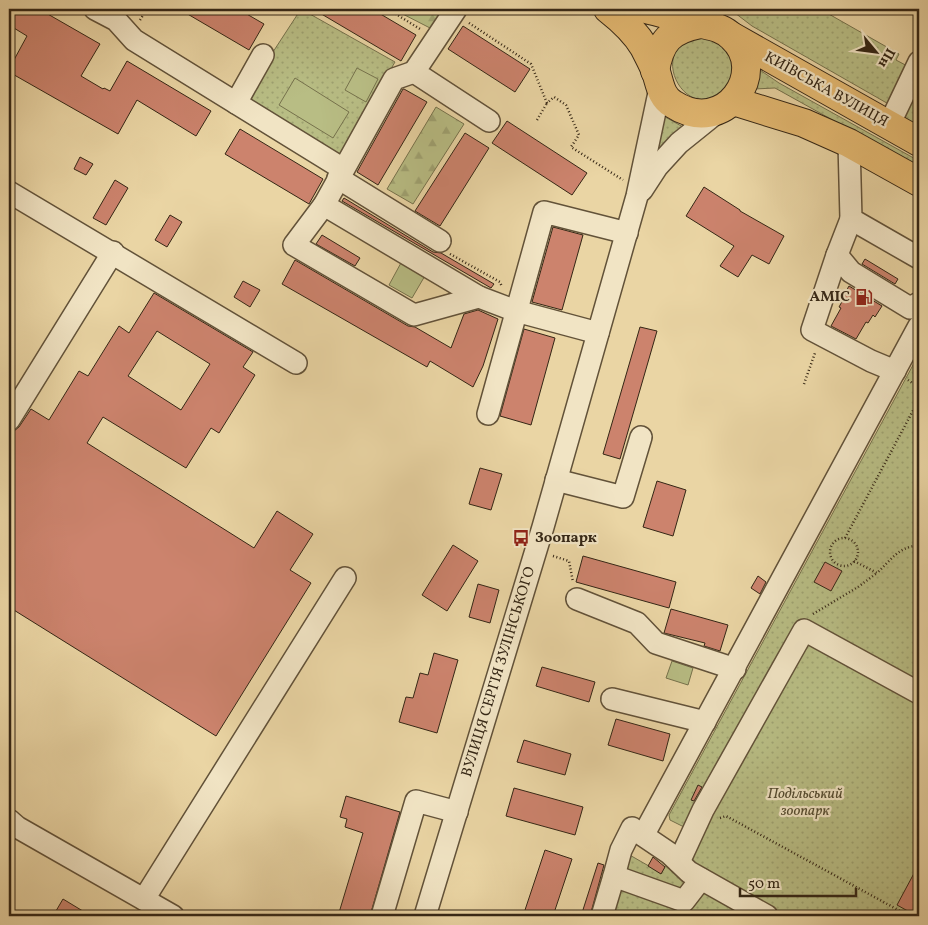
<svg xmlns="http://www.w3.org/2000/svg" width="928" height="925" font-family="Vollkorn,serif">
<defs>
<pattern id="grass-dots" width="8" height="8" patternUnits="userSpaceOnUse" patternTransform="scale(1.25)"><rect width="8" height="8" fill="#b8bd84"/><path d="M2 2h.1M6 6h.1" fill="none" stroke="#9fa271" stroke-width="1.8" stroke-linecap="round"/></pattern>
<pattern id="forest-firs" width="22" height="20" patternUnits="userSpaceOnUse" patternTransform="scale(1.25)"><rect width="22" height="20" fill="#b8bd84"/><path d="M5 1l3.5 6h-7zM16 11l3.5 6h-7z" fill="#9fa271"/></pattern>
</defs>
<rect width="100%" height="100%" fill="#ead5a4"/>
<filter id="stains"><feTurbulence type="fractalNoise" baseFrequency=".004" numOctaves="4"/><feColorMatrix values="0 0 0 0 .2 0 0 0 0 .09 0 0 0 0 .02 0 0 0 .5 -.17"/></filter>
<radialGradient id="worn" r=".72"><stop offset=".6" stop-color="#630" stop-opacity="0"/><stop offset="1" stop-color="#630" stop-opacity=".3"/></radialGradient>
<!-- grass -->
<g fill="url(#grass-dots)" stroke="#76724c">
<polygon points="301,9 395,62 340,155 249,102 272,59 271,55"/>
<polygon points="725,9 820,9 899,54 896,60 911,68 892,106 752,26 735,13"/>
<path d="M 695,34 L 732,42 L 732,89 C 724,92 712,100 703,100 C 679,99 663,65 679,46 C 683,42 690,38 695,34 Z"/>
<polygon points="757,68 779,83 919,161 919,168 775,88 754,89"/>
<polygon points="919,80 919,128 902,118"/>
<polygon points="660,114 683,127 649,157"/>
<polygon points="919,354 919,916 593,916 614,846 661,873 668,862 665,860 684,827 670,820 669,815"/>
</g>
<!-- forest -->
<g fill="url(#forest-firs)" stroke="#76724c">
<polygon points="393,9 449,9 437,26 430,28"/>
<polygon points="436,107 464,124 413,204 387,189"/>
</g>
<!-- park -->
<g fill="#b8bd84" stroke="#76724c">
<polygon points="357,68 378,79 366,102 345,90"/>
<polygon points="295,78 349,112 333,138 279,105"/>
<polygon points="402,261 426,274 412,298 389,285"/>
<polygon points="672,661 693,668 688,685 666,678"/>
</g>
<!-- building -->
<g fill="#cc836d" stroke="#342615" fill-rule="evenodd">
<polygon points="9,9 39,9 100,44 81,76 103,89 104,88 110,91 127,61 211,111 196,136 137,100 118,134 9,72 9,69 27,36 9,25"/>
<polygon points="179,9 238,9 264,24 249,50"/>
<polygon points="313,9 372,9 416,35 401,61"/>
<polygon points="463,26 530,69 515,92 448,49"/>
<polygon points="403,89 404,89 427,102 378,185 357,172"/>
<polygon points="507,121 587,173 572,195 492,143"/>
<polygon points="240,129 323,179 309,204 225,154"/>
<polygon points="465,133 489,148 440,226 415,211"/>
<polygon points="80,157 93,164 86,175 74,169"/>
<polygon points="115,180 128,188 106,225 93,218"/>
<polygon points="704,187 740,210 740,211 784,236 769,264 752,255 738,277 720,266 734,246 686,216"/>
<polygon points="344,198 433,252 441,253 494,284 491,288 342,201"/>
<polygon points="170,215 182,222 167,247 155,240"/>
<polygon points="553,227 583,235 562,310 532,302"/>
<polygon points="322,235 360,258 355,266 316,244"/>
<polygon points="865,259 898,279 895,284 862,264"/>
<polygon points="295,260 408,326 415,327 451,348 464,314 478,310 498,319 483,366 473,387 430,361 427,367 282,284"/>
<polygon points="243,281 260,290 250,307 234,297"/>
<polygon points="849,286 882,306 875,317 873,315 868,323 866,322 856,339 831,326 841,308 839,307 844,298 842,298"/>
<path d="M 154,293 L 253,352 L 243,367 L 255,375 L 219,433 L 211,428 L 186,468 L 103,417 L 87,443 L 254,548 L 277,511 L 313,534 L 290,570 L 311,583 L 216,736 L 9,607 L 9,432 L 14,431 L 19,427 L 31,409 L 49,420 L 79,371 L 88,376 L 119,326 L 129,333 ZM 157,331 L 210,364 L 181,410 L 128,376 Z"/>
<polygon points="640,327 657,331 620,459 603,454"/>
<polygon points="524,329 555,338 531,425 500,416"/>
<polygon points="480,468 502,474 491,510 469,504"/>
<polygon points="657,481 686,490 673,536 643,527"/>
<polygon points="453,545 478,561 447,611 422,595"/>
<polygon points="583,556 676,582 669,608 576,582"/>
<polygon points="825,562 842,571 831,591 814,582"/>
<polygon points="758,576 766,582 760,594 751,588"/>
<polygon points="478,584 499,590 490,623 469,617"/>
<polygon points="671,609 728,625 720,651 704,646 705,643 664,633"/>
<polygon points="434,653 458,660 437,733 399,722 406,697 413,698 420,673 428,675"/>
<polygon points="542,667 595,682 589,702 536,686"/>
<polygon points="616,719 670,734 663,761 608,745"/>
<polygon points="524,740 571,754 565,775 517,762"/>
<polygon points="698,785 702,787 694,801 691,800"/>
<polygon points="514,788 583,807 575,835 506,816"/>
<polygon points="346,796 400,812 370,916 338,916 363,833 345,827 347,819 340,817"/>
<polygon points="545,850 572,859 553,916 523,916"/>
<polygon points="653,857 665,867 661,874 648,866"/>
<polygon points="598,863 604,865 590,916 581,916"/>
<polygon points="919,864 919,908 915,915 897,905"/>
<polygon points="63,899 91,916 53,916"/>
</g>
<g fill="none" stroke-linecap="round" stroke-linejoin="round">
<!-- minor casing -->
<g stroke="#625239" stroke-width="24">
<g id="minor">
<polyline points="95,9 116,20 134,40 343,169"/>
<polyline points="456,9 414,72 489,121"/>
<polyline points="414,72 394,79 324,205 294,245 414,315 479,297"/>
<polyline points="236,103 263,55"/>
<polyline points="889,125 919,62"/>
<polyline points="849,143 851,219 919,258"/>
<polyline points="338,178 440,241"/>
<polyline points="642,190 657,167 679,143 720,110"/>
<polyline points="9,192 296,363"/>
<polyline points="324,205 479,297 516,311 598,333"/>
<polyline points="851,219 837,255 851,272 910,308 919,303"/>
<polyline points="837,255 812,330 871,361 895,371"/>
<polyline points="488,414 544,212 627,233"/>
<polyline points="9,420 113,252"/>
<polyline points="556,480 623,497 641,437"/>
<polyline points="577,599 637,623 656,643 735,669"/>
<polyline points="612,699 705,722"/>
<polyline points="9,820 17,827 173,916"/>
<polyline points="644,834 919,326"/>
<polyline points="679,862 703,810 804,630 919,693"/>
<polyline points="614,876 621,850 632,828 669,853 689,872 767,916"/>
<polyline points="144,899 345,578"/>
<polyline points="382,916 416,801 457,812"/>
<polyline points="425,916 543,527 637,196 660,88"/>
<polyline points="602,916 614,876 684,901 701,879"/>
</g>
</g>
<!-- major casing -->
<g stroke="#342615" stroke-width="30">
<g id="major">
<path d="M 608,9 C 622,20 635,32 644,47 C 648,55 653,64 656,72 C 660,84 661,97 673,104 C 725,138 770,71 732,37 C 721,26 708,26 694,22 C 678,18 662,13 646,9"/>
<polyline points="733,37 919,142"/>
<path d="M 655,71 C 660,41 670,30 700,24"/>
<polyline points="733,101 804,123 849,143 919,182"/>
</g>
</g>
<!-- path -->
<g stroke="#342615" stroke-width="2.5" stroke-dasharray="1 2.5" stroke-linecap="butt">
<polyline points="386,9 391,11"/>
<polyline points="391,9 391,11 420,29"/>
<polyline points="140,20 147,9"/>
<polyline points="469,23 531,64 547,103 554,97 566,105 579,135 571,147 623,180"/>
<polyline points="537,120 547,103"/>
<polyline points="450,254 500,282 502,287"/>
<polyline points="804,384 815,353"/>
<polyline points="845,538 916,405 915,385 908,380"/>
<circle cx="844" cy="552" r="14"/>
<polyline points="553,556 569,561 573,582"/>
<path d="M 854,561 L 877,573 C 890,561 900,545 919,546"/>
<polyline points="813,614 858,587 877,573"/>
<polyline points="720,818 726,816 900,911 902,915"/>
<polyline points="916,916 919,911"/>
</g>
<!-- minor -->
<use href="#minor" stroke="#f1e4c4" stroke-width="21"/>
<!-- major -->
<use href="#major" stroke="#e5ba72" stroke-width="28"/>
</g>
<!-- icons -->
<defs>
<g id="fuel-bare" transform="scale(1.35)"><path d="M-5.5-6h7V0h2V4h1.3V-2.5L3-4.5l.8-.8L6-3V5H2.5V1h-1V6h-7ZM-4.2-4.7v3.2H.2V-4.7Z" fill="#8f2418" stroke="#f1e4c4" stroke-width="2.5" paint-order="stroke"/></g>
<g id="bus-bare" transform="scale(1.35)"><path d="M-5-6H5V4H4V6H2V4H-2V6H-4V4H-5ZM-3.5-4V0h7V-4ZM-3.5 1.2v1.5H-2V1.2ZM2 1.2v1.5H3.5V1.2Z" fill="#8f2418" stroke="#f1e4c4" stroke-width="2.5" paint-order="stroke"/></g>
</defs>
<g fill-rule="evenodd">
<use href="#fuel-bare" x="864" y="297"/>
<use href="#bus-bare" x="521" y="538"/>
</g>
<g text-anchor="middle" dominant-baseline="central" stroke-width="4.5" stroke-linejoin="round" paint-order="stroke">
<!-- street labels -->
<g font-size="15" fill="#342615" stroke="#f1e4c4">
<text transform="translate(826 90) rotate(29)">КИЇВСЬКА ВУЛИЦЯ</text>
<text transform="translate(499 672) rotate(-73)">ВУЛИЦЯ СЕРГІЯ ЗУЛІНСЬКОГО</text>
</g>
<!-- poi labels -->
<g font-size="15" font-weight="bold" fill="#342615" stroke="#f1e4c4" text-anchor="end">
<text x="850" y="297">АМІС</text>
<text x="535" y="538" text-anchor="start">Зоопарк</text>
</g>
<!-- park labels -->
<g font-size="15" font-style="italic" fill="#554c31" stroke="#f1e4c4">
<text x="805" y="794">Подільський<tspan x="805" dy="17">зоопарк</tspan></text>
</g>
</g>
<!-- margin -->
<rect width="928" height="925" fill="none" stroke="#ead5a4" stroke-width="30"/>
<rect x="10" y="10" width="908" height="905" fill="none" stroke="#342615" stroke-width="2.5"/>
<rect x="15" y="15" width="898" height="895" fill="none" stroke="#342615"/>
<!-- north arrow -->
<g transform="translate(876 52) rotate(119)" stroke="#f1e4c4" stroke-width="4" paint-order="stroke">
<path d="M0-4L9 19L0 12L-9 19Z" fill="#342615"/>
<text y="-8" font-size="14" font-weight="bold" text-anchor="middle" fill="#342615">Пн</text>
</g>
<!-- scale -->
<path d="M740 888v8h116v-8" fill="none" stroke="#342615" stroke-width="2.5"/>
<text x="748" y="888" font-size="15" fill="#342615" stroke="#f1e4c4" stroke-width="4" paint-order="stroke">50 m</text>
<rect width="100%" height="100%" filter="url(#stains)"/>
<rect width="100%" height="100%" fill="url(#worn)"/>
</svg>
